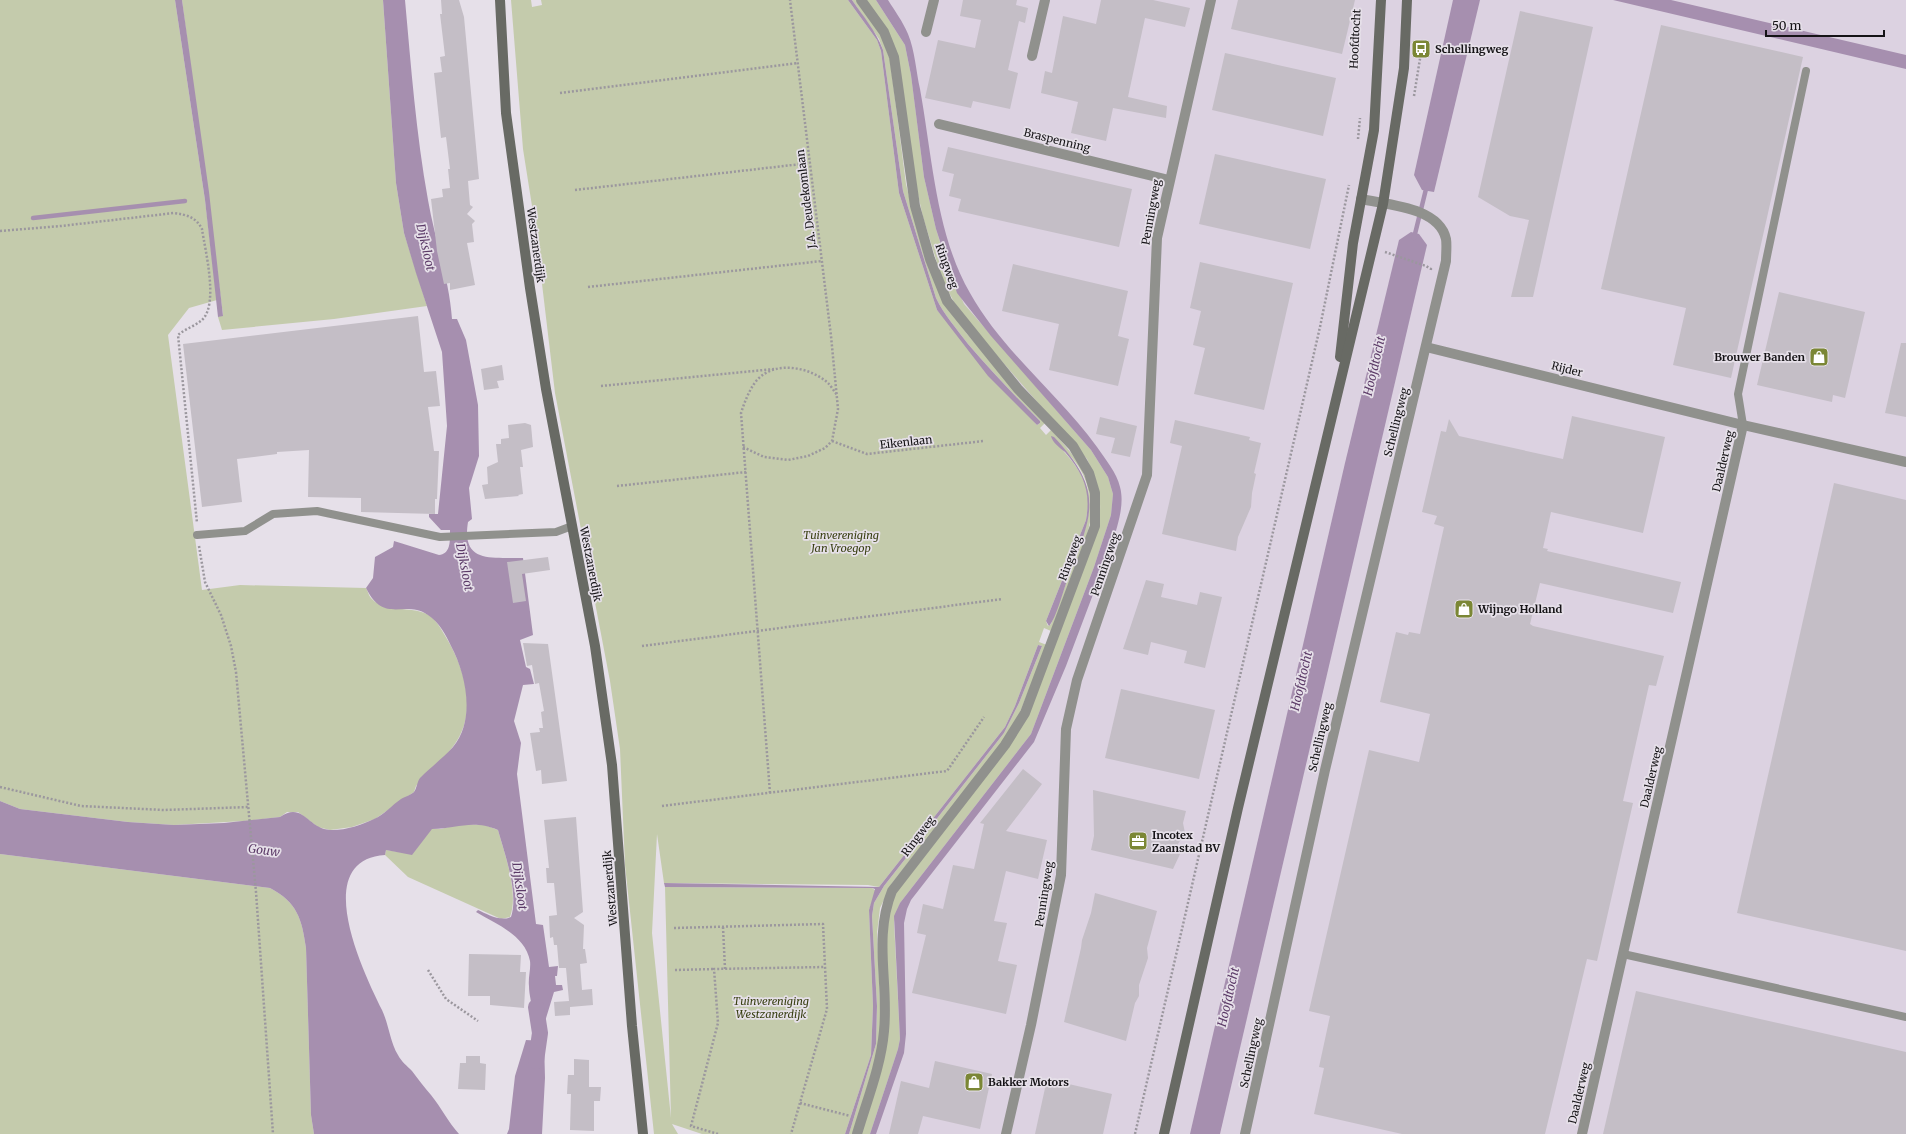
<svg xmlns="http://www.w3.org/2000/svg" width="1906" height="1134" font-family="Merriweather,serif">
<rect width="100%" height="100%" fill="#e6e0e9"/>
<!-- built -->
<polygon fill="#dcd2e1" points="859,0 1906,0 1906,1134 860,1134 900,998 893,901 1005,749 1053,648 1104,496 946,289 894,50"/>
<!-- green -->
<g fill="#c4cbac" fill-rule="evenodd">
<path d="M 0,0 L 175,0 L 205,200 L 217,300 L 189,308 L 168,335 L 202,590 L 240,585 L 366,588 C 368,591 369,597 372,599 C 385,613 411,606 427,614 C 435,618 440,627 444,634 C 461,661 476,701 461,733 C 452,753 431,770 416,786 L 414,792 L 375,819 L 352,827 L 330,830 L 318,827 L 298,812 L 287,812 L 280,817 L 244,821 L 174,825 L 128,822 L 20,809 L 0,801 Z"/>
<polygon points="182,0 383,0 396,183 404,233 427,306 334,319 222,330 218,317 223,315"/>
<path d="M 511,0 L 531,0 L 532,7 L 542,5 L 541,0 L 848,0 L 877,40 L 881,51 L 899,193 L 937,310 L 1037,425 L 1040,423 L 1040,421 C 1015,396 991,371 968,344 C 957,329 944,315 936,298 L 903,191 L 883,50 L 879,39 L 852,0 L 856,0 L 881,35 L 890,60 L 906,184 L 914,217 L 944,302 L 967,334 L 1045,423 L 1040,428 L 1046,435 L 1051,430 C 1081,461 1101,490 1087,534 L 1051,631 L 1044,628 L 1039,642 L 1047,645 L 1016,722 L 995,752 L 892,883 L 880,908 L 877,933 L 881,1029 L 875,1061 L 853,1134 L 849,1134 L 876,1044 L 877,1006 L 872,916 L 874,903 L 884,886 L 1004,733 L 1019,703 L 1042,646 L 1038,645 L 1015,706 L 1005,727 L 879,887 L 868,885 L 664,883 L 657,834 L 652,933 L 671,1118 L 665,887 L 872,888 L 876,891 L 869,910 L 873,1006 L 871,1055 L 845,1134 L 702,1134 L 672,1124 L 678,1134 L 654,1134 L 625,865 L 620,749 L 610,681 L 555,393 L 535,225 L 523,149 ZM 1051,438 C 1099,477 1095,504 1076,558 C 1067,580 1059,602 1051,624 L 1048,626 L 1046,621 L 1086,520 C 1087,511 1090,501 1088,492 C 1083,471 1066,453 1051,438 Z"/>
<path d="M 866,0 L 876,0 L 905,45 L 911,75 L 924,177 L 936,229 L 949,271 L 964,304 L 1091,450 L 1108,477 L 1113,494 L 1111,515 L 1094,567 L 1031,734 L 900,903 L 894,922 L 900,1039 L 898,1049 L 870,1134 L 861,1134 L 883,1062 L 887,911 L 898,888 L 1003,753 L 1098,527 C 1103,500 1099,484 1087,459 L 972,327 L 954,302 L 942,279 L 923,217 L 915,181 L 898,59 Z"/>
<path d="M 460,824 L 485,825 L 498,830 C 505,855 519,893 510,917 L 501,919 L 408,877 L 385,855 L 386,850 L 412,854 L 431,829 L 441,829 Z"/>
<path d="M 0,854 L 270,888 C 297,902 302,919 306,948 L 311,1115 L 314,1134 L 0,1134 Z"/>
</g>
<!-- water -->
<g fill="#a68faf">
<polygon points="175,0 182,0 209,192 223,316 218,317 205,200"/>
<path d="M 383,0 L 405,0 C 411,66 416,134 428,200 C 435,240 449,278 452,319 L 457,319 L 466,340 L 478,405 L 479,456 L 469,488 L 472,519 L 468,522 C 461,565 493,557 523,558 L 533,635 L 520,640 L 526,667 L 530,669 L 534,684 L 523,685 L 514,721 L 521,743 L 517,774 L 536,924 L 543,925 L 549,967 L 558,966 L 557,976 L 555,976 L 556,985 L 562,985 L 563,990 L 554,992 L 543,1028 L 533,1028 L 534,1021 L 531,1019 C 534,1007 529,998 529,986 C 528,978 531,969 530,961 C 525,935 496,924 476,912 L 478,910 C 487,914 500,922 511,917 C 519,893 505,855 498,830 C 471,819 458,829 432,829 L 412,855 L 386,850 L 385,855 C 309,860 364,974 382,1010 C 389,1025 390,1042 398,1055 C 401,1061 407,1066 412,1071 C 418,1079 424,1087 431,1095 C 441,1107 448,1122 459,1134 L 314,1134 L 311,1115 L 306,948 C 302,919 297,902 270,888 L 0,854 L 0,801 L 20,809 L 128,822 L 174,825 L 224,823 L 280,817 C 303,801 308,829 330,830 C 343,831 362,825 374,819 C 384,815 392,805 401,799 C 404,797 411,795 414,792 C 417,788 417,782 420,778 C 431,767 443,758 453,747 C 476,720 466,674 451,646 C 446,635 439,622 428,615 C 404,599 384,625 366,588 L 373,578 L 375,557 L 393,547 L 394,541 L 439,555 C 451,554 450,540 450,530 L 441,530 L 429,517 L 429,514 L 438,514 L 447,426 L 442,352 L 416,273 L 404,233 L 396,183 Z"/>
<path d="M 848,0 L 852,0 C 863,16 876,31 883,50 L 903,191 L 936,298 C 944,315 957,329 968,344 C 991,371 1015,396 1040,421 L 1040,423 L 1037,425 L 988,376 L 937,310 L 899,193 L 881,51 L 877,40 Z"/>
<path d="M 876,0 L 888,0 C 895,11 903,22 908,34 C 915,51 916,71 920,89 C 932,154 936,235 970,293 C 1003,352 1058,393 1097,447 C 1105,459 1117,473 1120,487 C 1125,505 1117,527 1112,544 L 1066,666 L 1034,742 L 911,900 L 907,909 L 904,923 L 906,1034 L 904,1053 L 876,1134 L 870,1134 L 898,1049 L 900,1039 L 894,916 L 900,903 L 1031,734 L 1094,567 L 1111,515 L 1113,494 L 1108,477 L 1091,450 L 991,336 L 957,293 L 936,229 L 924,177 L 911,75 L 905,45 Z"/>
<polygon points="1453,0 1480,0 1434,192 1422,190 1414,175"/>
<polygon points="1613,0 1671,0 1906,55 1906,69"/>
<polygon points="1411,232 1419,234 1427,245 1220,1134 1190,1134 1345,463 1399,240"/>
<path d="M 1051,436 L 1054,437 C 1107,493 1091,516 1067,581 C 1063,591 1056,619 1049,626 L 1046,621 L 1086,520 C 1091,492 1084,474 1065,452 C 1060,448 1052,442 1051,436 Z"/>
<polygon points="1038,645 1042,646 1019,703 1004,733 884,886 874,903 872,916 877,1006 876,1044 849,1134 845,1134 871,1055 873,1006 869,910 875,889 872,888 665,887 664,883 879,887 1005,727 1015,706"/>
<polygon points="526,1040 544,1041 545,1078 542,1134 507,1134 509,1129 515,1076"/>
</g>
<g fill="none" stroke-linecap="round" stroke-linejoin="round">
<!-- stream -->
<g stroke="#a68faf" stroke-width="4.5">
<polyline points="33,218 185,201"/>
<polyline points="1414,238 1427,185"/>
</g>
<!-- canal -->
<polyline stroke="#a68faf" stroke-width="16" points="536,1007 540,1033 536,1061"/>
</g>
<!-- building -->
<g fill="#c4bec6">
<polygon points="441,0 459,0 464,17 479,179 468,181 470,205 473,207 467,214 475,221 472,224 474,242 467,243 475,285 450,290 450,283 444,284 437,251 431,199 443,197 442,189 450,188 448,169 450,169 446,137 441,138 434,73 442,72 440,57 445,56 440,14 442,14"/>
<polygon points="963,0 1017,0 1016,5 1028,8 1025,23 1019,21 1008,70 1018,73 1010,109 973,101 971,108 925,98 938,40 975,48 981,20 960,16"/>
<polygon points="1101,0 1153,0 1190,8 1185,27 1145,18 1128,97 1167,106 1166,118 1113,108 1106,141 1071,133 1078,102 1041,93 1045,71 1052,73 1063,16 1096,24"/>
<polygon points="1238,0 1355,0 1342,54 1231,29"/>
<polygon points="1520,11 1593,27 1533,297 1511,297 1529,220 1510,216 1478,197"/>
<polygon points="1661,25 1803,57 1731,378 1673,365 1686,308 1601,289"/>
<polygon points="1225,53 1336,78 1323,136 1212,110"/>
<polygon points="948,147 1132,189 1119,247 958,211 961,199 949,196 954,174 942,171"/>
<polygon points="1215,154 1326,179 1310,249 1199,224"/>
<polygon points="1200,262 1293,283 1264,410 1194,394 1205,348 1193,345 1201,311 1190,308"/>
<polygon points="1013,264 1128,291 1118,336 1129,339 1118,386 1049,370 1059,324 1002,311"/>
<polygon points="1779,292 1865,312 1845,398 1833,395 1832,402 1757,385"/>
<polygon points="418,316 424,372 436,371 440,406 428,407 434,451 439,451 437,499 435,499 435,514 361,512 361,498 308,497 309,450 277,452 277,454 237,459 242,502 202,507 183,344"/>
<polygon points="1901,343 1906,343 1906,417 1885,413"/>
<polygon points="502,365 504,380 497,381 499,388 484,390 481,369"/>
<polygon points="1572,416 1665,437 1643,533 1551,512 1543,548 1548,549 1547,551 1681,582 1673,613 1540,583 1530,624 1533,626 1664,656 1656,686 1649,685 1623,801 1633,803 1597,961 1587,959 1545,1134 1402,1134 1314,1114 1324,1068 1319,1067 1330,1016 1309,1011 1369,750 1419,762 1430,714 1380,702 1396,632 1408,635 1409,632 1420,634 1444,527 1434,524 1437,516 1422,512 1441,431 1446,432 1449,419 1459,436 1563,459"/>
<polygon points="1100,417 1137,426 1130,457 1111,453 1115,438 1096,434"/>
<polygon points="1175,420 1250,437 1249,440 1261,443 1254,473 1256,474 1252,493 1251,507 1238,537 1236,551 1162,534 1182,446 1170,443"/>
<polygon points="525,423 531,425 533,447 521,450 523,467 520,467 523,494 518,495 519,496 485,499 482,485 488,484 487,467 498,462 496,444 501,444 501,439 509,438 508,425"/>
<polygon points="1834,483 1906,500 1906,951 1737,913"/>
<polygon points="548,557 550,570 522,574 526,601 513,603 507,562"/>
<polygon points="1146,580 1164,584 1161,597 1197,605 1200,592 1222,597 1205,668 1184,663 1187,651 1151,642 1148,655 1123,649"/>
<polygon points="523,643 548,644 567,781 542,784 541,770 536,771 530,733 540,732 539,728 543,728 541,712 544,711 539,683 535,684 532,665 527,666"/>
<polygon points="1121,689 1215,710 1199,779 1105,758"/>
<polygon points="1023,769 1042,784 1006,831 1047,840 1038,879 1006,871 994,921 1007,923 998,961 1017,965 1006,1014 912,993 926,935 917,933 923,904 943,909 953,865 974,869 984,824 980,823"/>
<polygon points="1093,790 1186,811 1183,823 1185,833 1178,844 1180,854 1173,869 1091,850 1094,836"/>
<polygon points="576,817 583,912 574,918 584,925 583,949 585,949 587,963 580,964 582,990 592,989 593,1005 570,1007 570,1015 555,1016 554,1002 569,1001 566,968 559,968 557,945 554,945 553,937 550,938 549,916 557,915 554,883 547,883 546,868 549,868 544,820"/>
<polygon points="1095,893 1157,911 1147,948 1148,958 1139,985 1139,996 1135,1003 1126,1041 1064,1022 1081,948 1082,940 1091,913"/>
<polygon points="469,954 521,955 520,972 526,972 524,1008 490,1005 490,996 468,996"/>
<polygon points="1636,991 1906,1052 1906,1134 1603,1134"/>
<polygon points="466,1056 480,1056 480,1063 486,1064 485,1090 458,1089 460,1063 466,1063"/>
<polygon points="574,1059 589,1060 589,1087 601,1087 600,1101 594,1101 594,1131 570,1130 571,1094 567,1094 568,1075 574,1075"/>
<polygon points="935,1061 992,1074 980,1129 923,1116 918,1134 889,1134 901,1081 929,1088"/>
<polygon points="1047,1079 1112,1094 1103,1134 1035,1134"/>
</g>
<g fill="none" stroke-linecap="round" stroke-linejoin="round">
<!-- path -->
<g stroke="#9b979e" stroke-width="2.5" stroke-dasharray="2 2" stroke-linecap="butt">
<polyline points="560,93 798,63"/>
<polyline points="1414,96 1423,40"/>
<polyline points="1358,139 1360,118"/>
<polyline points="575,190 810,163"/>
<path d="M 0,231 L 61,226 L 174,213 C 187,215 196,217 202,229 C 205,250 219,304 202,320 C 195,326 185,329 178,335 L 197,523"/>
<polyline points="1385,252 1426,266 1431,269 1430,271"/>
<polyline points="588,287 822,261"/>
<polyline points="601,386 774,369"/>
<polyline points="832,441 867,454 984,441"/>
<polyline points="743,447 764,457 788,460 808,456 825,448 832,441 838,409 831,336 790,0"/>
<polyline points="617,486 746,472"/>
<polyline points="199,546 205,582 221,615 231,646 236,672 256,892 273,1134"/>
<polyline points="642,646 1002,599"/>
<polyline points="0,787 81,806 164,810 249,807"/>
<path d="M 770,793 L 741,413 C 745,401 749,390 757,380 C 775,360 810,367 828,383 C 831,386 834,391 837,395"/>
<polyline points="662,806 947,771 984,717"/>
<polyline points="723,927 725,969"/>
<polyline points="674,928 823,924 827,1009 791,1134"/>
<polyline points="428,970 446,999 478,1021"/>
<polyline points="675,970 714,969"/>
<polyline points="800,1103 850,1116"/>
<polyline points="718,1134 691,1126 718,1023 714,969 825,967"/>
<polyline points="1135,1134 1320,327 1349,185"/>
</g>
<!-- lane -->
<g stroke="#90918d" stroke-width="8">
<polyline points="1743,425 1738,394 1806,71"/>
<polyline points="197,535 245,531 273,514 317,511 440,537 556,532 572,526"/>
<polyline points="1623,954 1906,1017"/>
</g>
<!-- street -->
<g stroke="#90918d" stroke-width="10">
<polyline points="926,32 934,0"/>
<polyline points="1032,56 1045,0"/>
<polyline points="939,124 1169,180"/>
<polyline points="1426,347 1743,425 1906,462"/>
<path d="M 857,1134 C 867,1100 881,1066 884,1031 C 889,983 873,938 892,891 L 1005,745 L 1025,713 L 1095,526 L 1095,493 L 1089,473 L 1073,446 L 1018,389 L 947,301 L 930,259 L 915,206 L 894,57 L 884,32 L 861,0"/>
<polyline points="1006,1134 1031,1025 1061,875 1066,729 1077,680 1147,475 1157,238 1211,0"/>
<path d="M 1245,1134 L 1325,770 L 1446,261 C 1446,254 1447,245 1446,239 C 1439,207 1388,205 1361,199"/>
<polyline points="1582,1134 1743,425"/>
</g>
<!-- secondary -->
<g stroke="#686a64" stroke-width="10">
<polyline points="500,0 506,113 530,288 546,389 595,646 612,765 632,1026 643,1134"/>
<polyline points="1340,357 1353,243 1374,130 1381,0"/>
<polyline points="1164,1134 1238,808 1383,204 1404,68 1407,0"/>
</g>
</g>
<!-- icons -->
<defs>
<g id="bus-square" transform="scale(1)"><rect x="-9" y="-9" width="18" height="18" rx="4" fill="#7b8735" stroke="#e6e0e9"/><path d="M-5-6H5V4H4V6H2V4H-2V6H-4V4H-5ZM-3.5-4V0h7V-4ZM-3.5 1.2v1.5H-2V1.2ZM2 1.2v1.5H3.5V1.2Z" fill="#fff"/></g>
<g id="shop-square" transform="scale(1)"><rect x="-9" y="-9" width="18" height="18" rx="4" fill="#7b8735" stroke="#e6e0e9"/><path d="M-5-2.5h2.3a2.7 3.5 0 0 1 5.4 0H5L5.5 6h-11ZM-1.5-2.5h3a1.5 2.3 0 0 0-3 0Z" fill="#fff"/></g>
<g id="office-square" transform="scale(1)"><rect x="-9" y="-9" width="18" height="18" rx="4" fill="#7b8735" stroke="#e6e0e9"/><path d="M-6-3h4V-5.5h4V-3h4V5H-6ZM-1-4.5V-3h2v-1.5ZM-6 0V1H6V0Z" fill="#fff"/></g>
</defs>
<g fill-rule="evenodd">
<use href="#bus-square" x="1421" y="49"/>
<use href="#shop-square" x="1819" y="357"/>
<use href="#shop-square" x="1464" y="609"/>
<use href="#office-square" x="1138" y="841"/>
<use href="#shop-square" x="974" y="1082"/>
</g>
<g text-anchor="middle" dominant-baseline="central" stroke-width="3.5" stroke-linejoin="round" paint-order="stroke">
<!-- street labels -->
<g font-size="11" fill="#151316" stroke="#e6e0e9">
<text transform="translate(1355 39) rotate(-87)">Hoofdtocht</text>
<text transform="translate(1057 140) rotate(14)">Braspenning</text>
<text transform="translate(806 199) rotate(-97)">J.A. Deudekomlaan</text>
<text transform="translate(1151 212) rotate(-80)">Penningweg</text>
<text transform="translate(536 245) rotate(82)">Westzanerdijk</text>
<text transform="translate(947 266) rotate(70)">Ringweg</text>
<text transform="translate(1567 369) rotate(14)">Rijder</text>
<text transform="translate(1396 422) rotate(-76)">Schellingweg</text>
<text transform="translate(906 442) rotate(-6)">Eikenlaan</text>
<text transform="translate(1723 461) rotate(-77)">Daalderweg</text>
<text transform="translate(1070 558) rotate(-70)">Ringweg</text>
<text transform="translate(591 564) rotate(79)">Westzanerdijk</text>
<text transform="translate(1105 564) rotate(-71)">Penningweg</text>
<text transform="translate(1320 737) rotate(-77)">Schellingweg</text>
<text transform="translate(1651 777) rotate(-77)">Daalderweg</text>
<text transform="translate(918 836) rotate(-53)">Ringweg</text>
<text transform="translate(610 888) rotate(-95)">Westzanerdijk</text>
<text transform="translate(1044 894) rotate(-81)">Penningweg</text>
<text transform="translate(1251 1053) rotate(-78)">Schellingweg</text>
<text transform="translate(1579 1093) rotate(-77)">Daalderweg</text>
</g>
<!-- poi labels -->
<g font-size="11" font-weight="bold" fill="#151316" stroke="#e6e0e9" text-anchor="start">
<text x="1435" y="49">Schellingweg</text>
<text x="1805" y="357" text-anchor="end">Brouwer Banden</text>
<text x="1478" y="609">Wijngo Holland</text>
<text x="1152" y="835">Incotex<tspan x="1152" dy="13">Zaanstad BV</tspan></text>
<text x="988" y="1082">Bakker Motors</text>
</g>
<!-- park labels -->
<g font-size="11" font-style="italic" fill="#383f11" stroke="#e6e0e9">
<text x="841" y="535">Tuinvereniging<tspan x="841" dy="13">Jan Vroegop</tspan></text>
<text x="771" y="1001">Tuinvereniging<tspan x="771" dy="13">Westzanerdijk</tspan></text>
</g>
<!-- water labels -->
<g font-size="12" font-style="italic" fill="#5b3a67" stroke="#e6e0e9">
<text transform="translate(426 247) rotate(77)">Dijksloot</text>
<text transform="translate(1374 366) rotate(-77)">Hoofdtocht</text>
<text transform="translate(465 567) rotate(79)">Dijksloot</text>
<text transform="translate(1301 681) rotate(-77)">Hoofdtocht</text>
<text transform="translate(264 850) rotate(7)">Gouw</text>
<text transform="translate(520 886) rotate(82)">Dijksloot</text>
<text transform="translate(1228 997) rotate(-77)">Hoofdtocht</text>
</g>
</g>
<!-- scale -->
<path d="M1766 30v6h118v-6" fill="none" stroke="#151316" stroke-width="2"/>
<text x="1772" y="30" font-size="12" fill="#151316" stroke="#e6e0e9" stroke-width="3" paint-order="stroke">50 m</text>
</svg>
